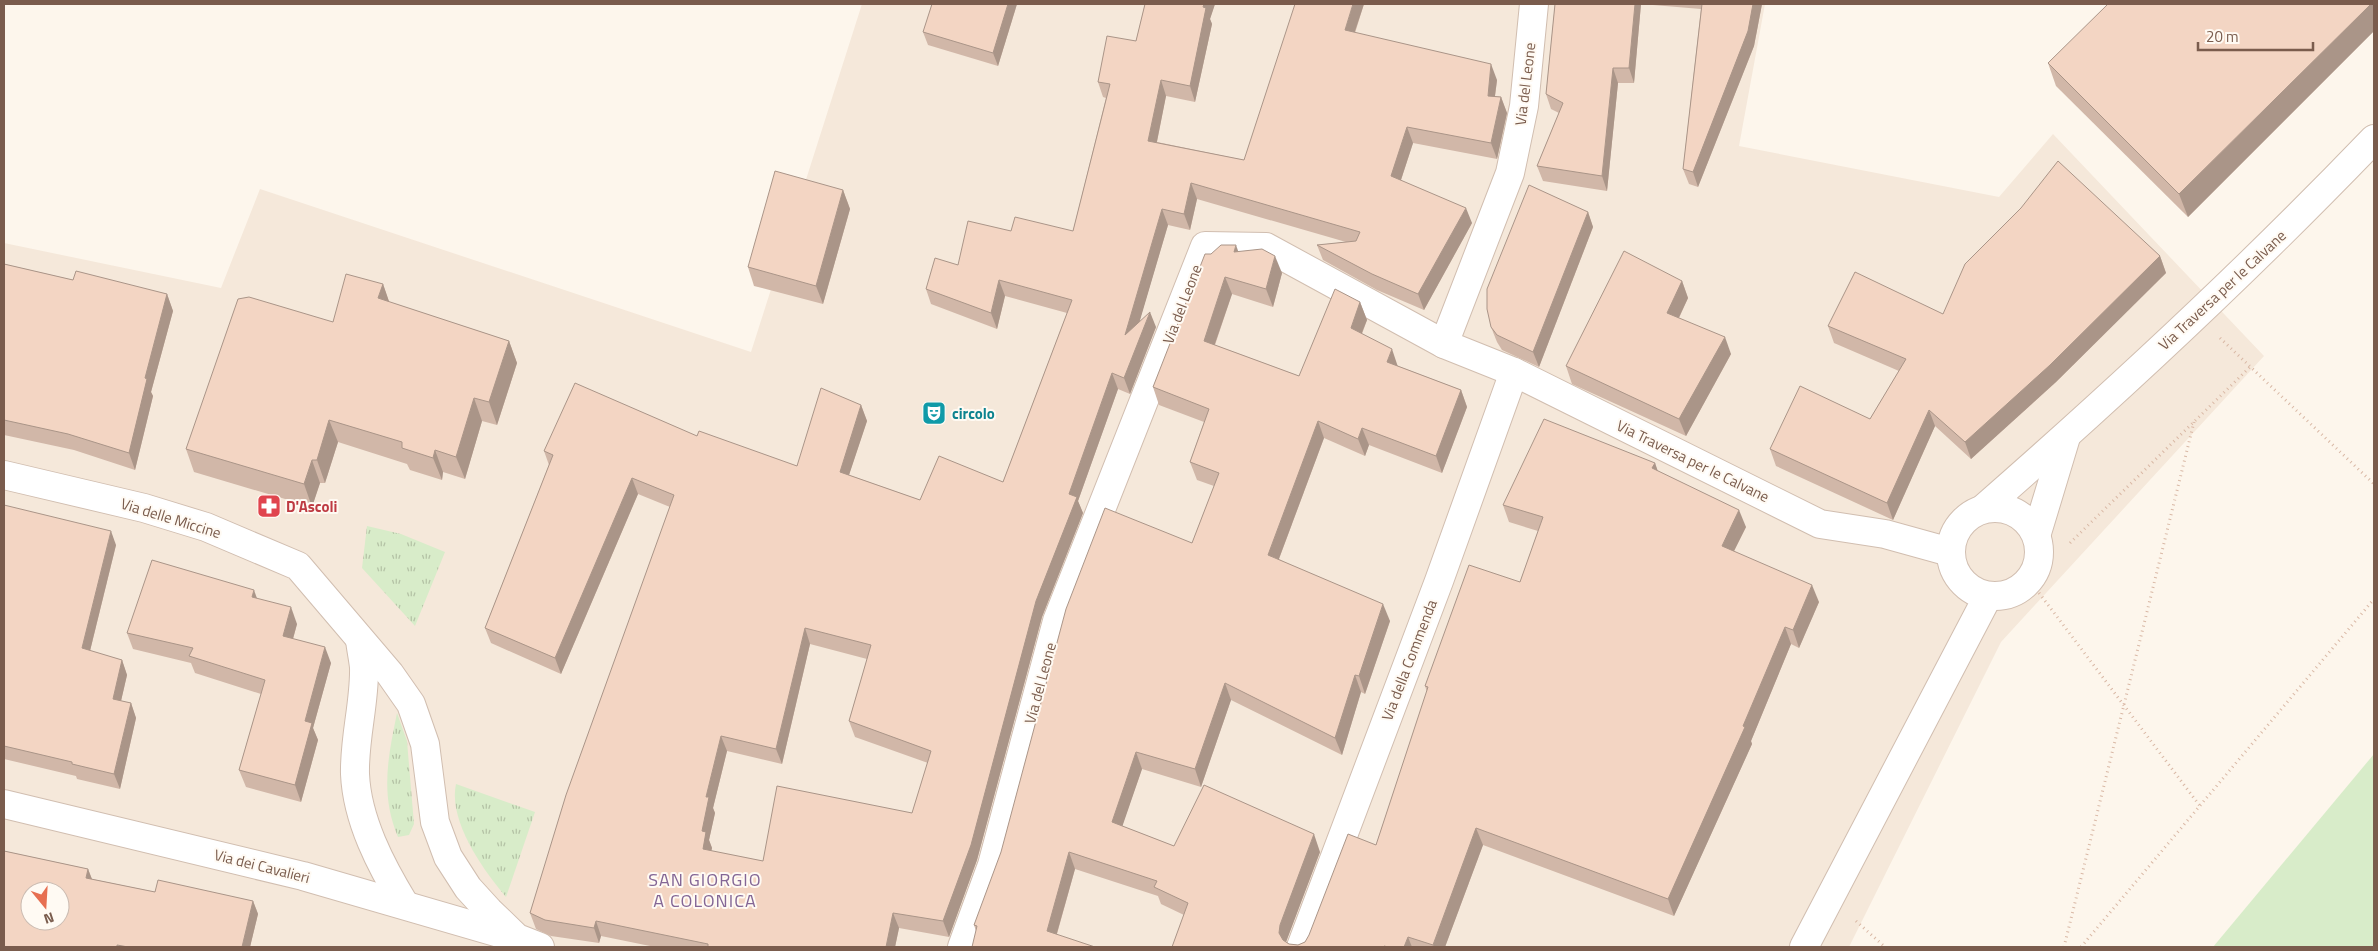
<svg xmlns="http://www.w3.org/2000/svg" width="2378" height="951" font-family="'Titillium Web',sans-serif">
<defs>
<pattern id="grass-tufts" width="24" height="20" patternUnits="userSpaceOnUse" patternTransform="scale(1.25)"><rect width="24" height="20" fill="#d8ecc9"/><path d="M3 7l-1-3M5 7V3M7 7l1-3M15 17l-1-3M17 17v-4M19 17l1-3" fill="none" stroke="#b4c2a5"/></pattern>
</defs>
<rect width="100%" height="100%" fill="#fdf6ec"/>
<!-- residential -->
<path fill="#f5e8da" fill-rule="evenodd" d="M 862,4 L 1765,4 L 1739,146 L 1999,197 L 2053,134 L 2264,356 L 2001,642 L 1849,947 L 4,947 L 4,243 L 221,288 L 260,189 L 751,352 ZM 30,891 L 60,891 L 60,921 L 30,921 Z"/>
<!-- grass -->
<g fill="url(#grass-tufts)">
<polygon points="367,526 401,534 445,552 415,626 362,568"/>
<path d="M 397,713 L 407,741 L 414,824 L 409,835 L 398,837 C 380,794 388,757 397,713 Z"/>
<path d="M 456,784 L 535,812 L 506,897 C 483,870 448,821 456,784 Z"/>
</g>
<!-- garden -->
<polygon fill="#d8ecc9" points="2374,754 2374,947 2213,947"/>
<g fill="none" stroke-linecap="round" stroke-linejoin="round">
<!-- minor casing -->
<g stroke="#d1beb0" stroke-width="30">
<g id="minor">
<polyline points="1444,344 1510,173 1524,106 1534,4"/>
<polyline points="4,475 144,508 206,527 298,566 390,674 411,704 425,744 435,822 448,857 468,888 489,911 517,938 540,947"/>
<circle cx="1995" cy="552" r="44"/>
<path d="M 1984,508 C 2119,390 2250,268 2374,139"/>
<polyline points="2037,533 2066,437"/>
<path d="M 360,640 C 361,649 363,658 364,667 C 365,702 354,738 355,774 C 357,820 381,866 405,905"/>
<polyline points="4,804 303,876 513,937"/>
<polyline points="962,947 992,865 1057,621 1205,246 1266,247 1444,344 1514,372 1820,524 1885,534 1950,552"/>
<polyline points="1301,947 1439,581 1514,372"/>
<polyline points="1804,947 1988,596"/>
</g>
</g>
<!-- path -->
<g stroke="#d9b8a5" stroke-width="3" stroke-dasharray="1 4" stroke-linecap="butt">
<polyline points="2220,338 2374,484"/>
<polyline points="2070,543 2250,367"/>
<polyline points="2030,581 2200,806"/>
<polyline points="1856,921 1885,947"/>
<polyline points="2064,947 2194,422"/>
<polyline points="2081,947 2374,599"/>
</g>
<!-- minor -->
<use href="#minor" stroke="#fff" stroke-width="28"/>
</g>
<!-- wall -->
<g fill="#d1b7a8" fill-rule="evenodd">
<polygon points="1017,4 998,66 928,45 923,32"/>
<path d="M 1145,4 L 1215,4 L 1210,19 L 1212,24 L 1195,102 L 1166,96 L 1157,142 L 1244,160 L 1364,4 L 1355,33 L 1497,80 L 1495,96 L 1501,97 L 1507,113 L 1497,159 L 1413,143 L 1401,180 L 1472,223 L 1424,310 L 1377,290 L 1323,260 L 1317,245 L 1346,242 L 1197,199 L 1190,230 L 1168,225 L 1139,322 L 1156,327 L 1130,394 L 1118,389 L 1078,501 L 1083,513 L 1042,617 L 977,860 L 949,937 L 899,928 L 895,947 L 655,947 L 601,936 L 599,943 L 551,936 L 536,929 L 530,913 L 670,507 L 638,494 L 561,674 L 491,643 L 485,628 L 549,465 L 544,451 L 697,436 L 797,466 L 861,405 L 867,421 L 849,475 L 920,500 L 1003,482 L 1067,313 L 1005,296 L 997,329 L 931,304 L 926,289 L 958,265 L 1011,231 L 1073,231 L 1106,98 L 1103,97 L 1098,82 L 1136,41 ZM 810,644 L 867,659 L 849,721 L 855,737 L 928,763 L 912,813 L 763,861 L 711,851 L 712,848 L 709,840 L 715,813 L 713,808 L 727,751 L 782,764 Z"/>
<polygon points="1555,4 1762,4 1754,46 1698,187 1689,184 1683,169 1701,9 1641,4 1634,83 1618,83 1607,191 1543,181 1537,166 1559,113 1551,109 1546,94"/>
<polygon points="2374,4 2374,31 2188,217 2056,86 2048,63"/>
<polygon points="843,190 850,209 823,304 754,286 748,267"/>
<polygon points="1588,212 1593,227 1539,367 1502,350 1497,342 1491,327"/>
<polygon points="1238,251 1282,273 1273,307 1232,294 1215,345 1299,376 1360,302 1367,320 1362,334 1398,366 1461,390 1467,407 1442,473 1369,445 1365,456 1324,438 1279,559 1390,621 1365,694 1361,692 1342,755 1231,700 1201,787 1142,769 1122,826 1174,846 1320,852 1286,942 1289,944 1298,945 1305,942 1376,845 1427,692 1425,686 1520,582 1538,531 1509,522 1503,505 1655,463 1657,470 1746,527 1734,551 1819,602 1799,648 1791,644 1751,741 1752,744 1674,916 1483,845 1445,947 1172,947 1184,915 1161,904 1158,896 1075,869 1057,934 976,931 974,925 1192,543 1214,486 1197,480 1190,462 1204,422 1159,405 1153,387 1211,254"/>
<polygon points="2160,256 2166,273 2056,382 1971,459 1935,426 1893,520 1776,466 1770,449 1870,419 1899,371 1834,343 1828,326 1943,314"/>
<polygon points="4,264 73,280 167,294 173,311 151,392 153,396 135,470 74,450 4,435"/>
<polygon points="1682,281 1688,298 1679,318 1731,354 1686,436 1572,384 1566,366"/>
<polygon points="383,284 389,302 509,341 517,363 497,425 482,421 465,479 443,472 442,480 410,470 407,464 338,442 325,483 320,483 312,507 194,472 186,449 333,322"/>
<polygon points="4,505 116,545 90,651 122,660 127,675 121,701 131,703 136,718 120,789 77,779 76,776 4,759"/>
<polygon points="257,599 297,624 293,639 331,663 313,728 318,740 301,802 246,787 239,770 261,694 195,673 191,663 133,649 127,633"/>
<polygon points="4,848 4,851 88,869 92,879 155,892 253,901 258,914 250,947 4,947"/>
</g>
<!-- shaded-wall -->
<g fill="#aa9588">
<polygon points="1008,4 1017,4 998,66 993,53"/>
<polygon points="1204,4 1215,4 1210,19 1212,24 1195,102 1190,86"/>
<polygon points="1353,4 1364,4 1350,46 1345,30"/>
<polygon points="1635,4 1641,4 1634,83 1629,68"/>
<polygon points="1753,4 1762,4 1754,46 1698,187 1693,172"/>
<polygon points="2371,4 2374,4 2374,31 2188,217 2179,194"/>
<polygon points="1491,64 1497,80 1493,111 1488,96"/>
<polygon points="1613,68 1618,83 1607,191 1602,176"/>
<polygon points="1161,80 1166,96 1154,156 1148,141"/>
<polygon points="1501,97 1507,113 1497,159 1491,143"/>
<polygon points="1407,127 1413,143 1397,192 1391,176"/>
<polygon points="1191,183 1197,199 1190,230 1184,214"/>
<polygon points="843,190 850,209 823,304 816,286"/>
<polygon points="1466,208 1472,223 1424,310 1418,294"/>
<polygon points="1162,209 1168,225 1131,351 1125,335"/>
<polygon points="1588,212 1593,227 1539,367 1533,352"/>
<polygon points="1236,245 1242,262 1234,252"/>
<polygon points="1275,256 1282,273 1273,307 1266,289"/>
<polygon points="2160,256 2166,273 2056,382 1971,459 1965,442"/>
<polygon points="1225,277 1232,294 1210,358 1204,341"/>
<polygon points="999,280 1005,296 997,329 991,313"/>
<polygon points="1682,281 1688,298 1673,330 1667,313"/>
<polygon points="383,284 391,307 378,298"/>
<polygon points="167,294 173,311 151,392 153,396 135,470 129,453 145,378"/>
<polygon points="1360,302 1367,320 1357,345 1351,328"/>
<polygon points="1150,312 1156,327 1130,394 1124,378"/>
<polygon points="1725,337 1731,354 1686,436 1679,419"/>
<polygon points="509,341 517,363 497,425 489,402"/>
<polygon points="1392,349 1398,367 1387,362"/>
<polygon points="1112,373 1118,389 1078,501 1083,513 1042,617 977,860 949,937 943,921 1036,601 1069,494"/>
<polygon points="1461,390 1467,407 1442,473 1436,456"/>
<polygon points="474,398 482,421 465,479 456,457"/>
<polygon points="861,405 867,421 845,487 840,472"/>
<polygon points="1929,410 1935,426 1893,520 1887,503"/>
<polygon points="329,420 338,442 325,483 317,460"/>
<polygon points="1318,421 1324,438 1274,572 1268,555"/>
<polygon points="1362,428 1369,445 1365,456 1358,439"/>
<polygon points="435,450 443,472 442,480 433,458"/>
<polygon points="312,460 320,483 312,507 304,484"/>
<polygon points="1655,463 1661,480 1652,468"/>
<polygon points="632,478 638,494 561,674 555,658"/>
<polygon points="1739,510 1746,527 1728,563 1722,546"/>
<polygon points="111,531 116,545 87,663 82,648"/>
<polygon points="1812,585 1819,602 1799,648 1793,630"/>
<polygon points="254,590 260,607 252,597"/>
<polygon points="1383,604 1390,621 1365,694 1359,676"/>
<polygon points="291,607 297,624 289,653 283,636"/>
<polygon points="1785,627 1791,644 1751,741 1752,744 1674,916 1668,899 1743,726"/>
<polygon points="805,628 810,644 782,764 776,749"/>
<polygon points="325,647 331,663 313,728 318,740 301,802 295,785 305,721"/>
<polygon points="122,660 127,675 118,714 113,699"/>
<polygon points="1355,675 1361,692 1342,755 1335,738"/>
<polygon points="1225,683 1231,700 1201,787 1195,769"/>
<polygon points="131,703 136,718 120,789 114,774"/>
<polygon points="721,736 727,751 713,808 715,813 709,840 712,848 708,865 703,849 702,831 706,797"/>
<polygon points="1136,752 1142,769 1118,839 1112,822"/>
<polygon points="1476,828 1483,845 1445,947 1434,947 1433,945"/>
<polygon points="1314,834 1320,852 1286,942 1286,947 1279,933 1280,925"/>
<polygon points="1069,852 1075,869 1053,947 1047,931"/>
<polygon points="88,869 93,882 86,878"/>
<polygon points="253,901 258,914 250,947 242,947"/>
<polygon points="893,913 899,928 895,947 886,947"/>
<polygon points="596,921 601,936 599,943 594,928"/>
<polygon points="1408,937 1412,947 1404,947"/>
</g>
<!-- building -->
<g fill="#f3d5c3" stroke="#aa9588" fill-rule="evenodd">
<polygon points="932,4 1008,4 993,53 923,32"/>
<path d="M 1145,4 L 1204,4 L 1203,7 L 1206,8 L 1190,86 L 1161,80 L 1148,141 L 1244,160 L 1295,4 L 1353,4 L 1345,30 L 1491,64 L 1488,96 L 1501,97 L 1491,143 L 1407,127 L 1391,176 L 1466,208 L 1418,294 L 1372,274 L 1317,245 L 1356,241 L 1360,232 L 1191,183 L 1184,214 L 1162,209 L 1125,335 L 1150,312 L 1124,378 L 1112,373 L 1069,494 L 1077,497 L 1036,601 L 971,845 L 943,921 L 893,913 L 886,947 L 708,947 L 708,944 L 596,921 L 594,928 L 545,920 L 530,913 L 566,795 L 674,495 L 632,478 L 555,658 L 485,628 L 553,455 L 544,451 L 575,383 L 697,436 L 699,431 L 797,466 L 821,388 L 861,405 L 840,472 L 920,500 L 939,456 L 1003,482 L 1072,300 L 999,280 L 991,313 L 926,289 L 935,258 L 958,265 L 968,221 L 1011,231 L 1015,217 L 1073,231 L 1110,84 L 1098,82 L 1107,36 L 1136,41 ZM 805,628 L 871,645 L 849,721 L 931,751 L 912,813 L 777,786 L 763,861 L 703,849 L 706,832 L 702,831 L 709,797 L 706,797 L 721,736 L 776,749 Z"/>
<polygon points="1555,4 1635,4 1629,68 1613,68 1602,176 1537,166 1563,103 1546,94"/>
<polygon points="1702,4 1753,4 1748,31 1693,172 1683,169"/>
<polygon points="2108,4 2371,4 2179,194 2048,63"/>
<polygon points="2058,161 2160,256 2050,365 1965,442 1929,410 1887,503 1770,449 1800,386 1870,419 1906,359 1828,326 1855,272 1943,314 1965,264 2021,208"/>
<polygon points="775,171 843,190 816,286 748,267"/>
<polygon points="1529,185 1588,212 1533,352 1497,335 1491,327 1487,309 1487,289"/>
<polygon points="1221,245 1236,245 1234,252 1262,249 1275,256 1266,289 1225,277 1204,341 1299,376 1335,289 1360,302 1351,328 1392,349 1387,362 1461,390 1436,456 1362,428 1358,439 1318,421 1268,555 1383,604 1359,676 1355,675 1335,738 1225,683 1195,769 1136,752 1112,822 1174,846 1204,785 1314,834 1280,925 1279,933 1283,940 1289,944 1298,945 1305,942 1309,935 1348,834 1376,845 1428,687 1425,686 1469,565 1520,582 1543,517 1503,505 1544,419 1655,463 1652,468 1739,510 1722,546 1812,585 1793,630 1785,627 1743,726 1745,727 1668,899 1476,828 1433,945 1408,937 1404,947 1388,947 1384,946 1384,947 1172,947 1188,903 1154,887 1157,881 1069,852 1047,931 1095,947 972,947 977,926 974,925 1001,852 1066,609 1105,508 1192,543 1219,473 1190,462 1209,409 1153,387 1205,254 1211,254"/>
<polygon points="1624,251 1682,281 1667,313 1725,337 1679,419 1566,366"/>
<polygon points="4,264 73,280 76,271 167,294 145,378 147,379 129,453 68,434 4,420"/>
<polygon points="346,274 383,284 378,298 509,341 489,402 474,398 456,457 435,450 433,458 402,448 402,442 329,420 317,460 312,460 304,484 186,449 238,299 249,297 333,322"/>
<polygon points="4,505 111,531 82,648 122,660 113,699 131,703 114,774 72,764 72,762 4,746"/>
<polygon points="152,560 254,590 252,597 291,607 283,636 325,647 305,721 312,723 295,785 239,770 265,680 189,656 193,648 127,633"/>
<path d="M 4,851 L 88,869 L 86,878 L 155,892 L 158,880 L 253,901 L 242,947 L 128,947 L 117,945 L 117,947 L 4,947 ZM 30,891 L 60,891 L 60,921 L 30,921 Z"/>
</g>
<!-- icons -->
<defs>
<g id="theatre-square" transform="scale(1.25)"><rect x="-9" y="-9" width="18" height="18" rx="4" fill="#0f9aa8" stroke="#fffaf3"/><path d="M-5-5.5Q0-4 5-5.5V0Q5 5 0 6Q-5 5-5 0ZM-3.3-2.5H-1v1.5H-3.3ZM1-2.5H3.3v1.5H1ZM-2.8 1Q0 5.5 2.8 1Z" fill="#fff"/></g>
<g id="pharmacy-square" transform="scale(1.25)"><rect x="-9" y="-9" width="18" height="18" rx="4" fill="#e0444e" stroke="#fffaf3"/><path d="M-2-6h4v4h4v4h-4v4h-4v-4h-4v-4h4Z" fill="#fff"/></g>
</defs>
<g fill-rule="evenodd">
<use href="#theatre-square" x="934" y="413"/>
<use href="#pharmacy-square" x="269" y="506"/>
</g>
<g text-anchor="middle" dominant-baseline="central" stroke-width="4" stroke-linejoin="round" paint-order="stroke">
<!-- street labels -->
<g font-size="15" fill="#7a5c4d" stroke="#fffaf3">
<text transform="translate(1525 84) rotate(-83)">Via del Leone</text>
<text transform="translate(2222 290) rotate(-43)">Via Traversa per le Calvane</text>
<text transform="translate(1182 304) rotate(-69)">Via del Leone</text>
<text transform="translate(1693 461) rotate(26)">Via Traversa per le Calvane</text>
<text transform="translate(171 518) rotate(17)">Via delle Miccine</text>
<text transform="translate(1409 660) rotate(-69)">Via della Commenda</text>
<text transform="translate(1040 683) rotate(-75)">Via del Leone</text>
<text transform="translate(262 866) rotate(14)">Via dei Cavalieri</text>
</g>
<!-- culture labels -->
<g font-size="15" font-weight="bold" fill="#0d838f" stroke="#fffaf3" text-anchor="start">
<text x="952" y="413">circolo</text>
</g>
<!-- health labels -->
<g font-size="15" font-weight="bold" fill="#be3a42" stroke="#fffaf3" text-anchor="start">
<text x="286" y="506">D'Ascoli</text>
</g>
<!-- quarter labels -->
<g font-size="18" letter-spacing="1" fill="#846695" stroke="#fffaf3">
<text x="705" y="879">SAN GIORGIO<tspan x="705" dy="21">A COLONICA</tspan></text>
</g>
</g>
<!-- border -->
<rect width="2378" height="951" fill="none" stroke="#7a5c4d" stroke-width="10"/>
<!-- north arrow -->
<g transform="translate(45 906) rotate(162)"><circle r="24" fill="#fffaf3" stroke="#cabbb1"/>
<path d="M0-4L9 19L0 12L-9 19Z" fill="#e76f51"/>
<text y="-8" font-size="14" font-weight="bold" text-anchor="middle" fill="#7a5c4d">N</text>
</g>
<!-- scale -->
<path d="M2198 42v8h115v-8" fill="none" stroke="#7a5c4d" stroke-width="2.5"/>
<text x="2206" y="42" font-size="15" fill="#7a5c4d" stroke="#fffaf3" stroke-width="4" paint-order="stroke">20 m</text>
</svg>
